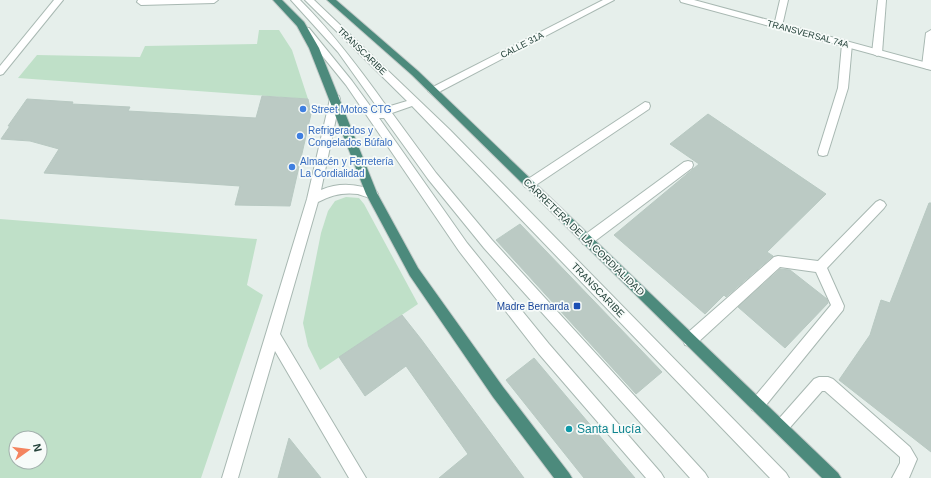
<svg xmlns="http://www.w3.org/2000/svg" width="931" height="478" font-family="Arial,sans-serif">
<rect width="100%" height="100%" fill="#e6efeb"/>
<!-- green -->
<g fill="#bfe0c8" fill-rule="evenodd">
<polygon points="259,30 279,30 292,50 308,99 18,78 37,55 140,57 145,46 257,44"/>
<polygon points="346,197 359,198 364,204 418,304 320,370 308,346 303,323 321,233 328,211 335,201"/>
<path d="M 0,219 L 257,239 L 247,285 L 263,295 L 201,478 L 0,478 ZM 16,438 L 40,438 L 40,462 L 16,462 Z"/>
</g>
<!-- building -->
<g fill="#bbcac4" stroke="#b8c9c2">
<polygon points="262,96 308,99 311,114 290,206 235,205 240,186 44,173 59,149 30,141 1,139 10,126 8,126 27,99 73,102 72,104 130,107 128,111 256,118"/>
<polygon points="708,114 826,194 767,252 773,256 726,297 724,295 705,314 614,235 699,164 670,144"/>
<polygon points="929,203 931,203 931,452 839,380 870,335 881,300 890,303"/>
<polygon points="520,224 662,372 636,394 496,240"/>
<polygon points="780,269 790,270 827,299 828,303 785,348 738,307"/>
<polygon points="402,315 421,339 524,478 439,478 468,454 406,366 365,396 339,357"/>
<polygon points="534,358 635,478 584,478 506,380"/>
<polygon points="289,438 321,478 278,478"/>
</g>
<g fill="none" stroke-linecap="round" stroke-linejoin="round">
<!-- service casing -->
<g stroke="#a8b8b2" stroke-width="2">
<g id="service">
<polygon points="138,0 218,0 214,3 141,5 137,2"/>
<path d="M 291,0 L 300,0 C 333,33 360,69 387,107 L 407,101 L 305,0 L 314,0 L 450,130 L 786,473 L 789,478 L 770,478 L 412,106 L 392,113 L 436,173 L 492,240 L 705,473 L 708,478 L 690,478 L 484,248 L 428,179 L 384,118 L 379,118 L 467,243 L 549,344 L 661,473 L 664,478 L 646,478 L 539,354 L 459,251 L 346,85 L 303,32 L 301,30 L 303,28 L 309,28 L 352,81 L 376,114 L 380,111 L 338,52 Z"/>
<polygon points="878,0 886,0 882,53 877,56 872,53"/>
<polygon points="931,30 931,67 927,69 922,66 926,33"/>
<polygon points="847,41 852,44 848,88 828,152 827,155 823,156 819,155 818,152 838,88 842,44"/>
<polygon points="645,102 649,103 650,106 649,109 533,187 529,188 525,187 523,184 525,181"/>
<polygon points="688,161 692,162 693,165 692,168 591,244 587,245 583,244 581,240 583,236 684,162"/>
<polygon points="880,200 884,202 886,205 884,208 827,268 844,306 843,310 762,410 757,412 752,410 750,405 752,400 831,305 816,272 780,267 695,345 690,346 685,345 683,340 685,335 774,257 778,256 818,261 876,202"/>
<polygon points="819,377 828,377 833,379 910,447 917,459 909,478 892,478 900,463 900,457 825,391 822,391 786,432 781,434 776,432 774,427 776,422 814,379"/>
</g>
</g>
<!-- minor casing -->
<g stroke="#a8b8b2" stroke-width="2">
<g id="minor">
<polygon points="54,0 63,0 3,74 0,75 0,66"/>
<polygon points="780,0 788,0 782,26 778,29 774,26"/>
<path d="M 335,95 L 339,96 L 340,99 L 321,190 C 340,182 357,184 376,191 L 378,194 L 376,197 C 370,199 364,196 358,194 C 343,192 331,195 318,202 L 280,334 L 366,478 L 349,478 L 275,351 L 238,478 L 222,478 L 307,199 L 330,99 L 331,96 Z"/>
</g>
</g>
<!-- tertiary casing -->
<g stroke="#a8b8b2" stroke-width="2">
<g id="tertiary">
<polygon points="603,0 614,0 437,93 433,95 428,91 429,89"/>
<polygon points="680,0 694,0 931,64 931,70 681,2"/>
</g>
</g>
<!-- trunk casing -->
<g stroke="#c2cac8" stroke-width="2">
<g id="trunk">
<polygon points="273,0 282,0 304,22 319,48 377,193 418,268 503,387 569,473 572,478 554,478 493,397 410,276 366,194 309,48 297,26"/>
<polygon points="327,0 336,0 418,71 838,473 841,478 822,478 412,75"/>
</g>
</g>
<!-- service -->
<use href="#service" fill="#fff" fill-rule="evenodd"/>
<!-- minor -->
<use href="#minor" fill="#fff" fill-rule="evenodd"/>
<!-- tertiary -->
<use href="#tertiary" fill="#fff" fill-rule="evenodd"/>
<!-- trunk -->
<use href="#trunk" fill="#4c8a7c" fill-rule="evenodd"/>
</g>
<!-- markers -->
<g fill="#3f7fe0" stroke="#f7fbf9" stroke-width="1.5">
<circle cx="303" cy="109" r="4"/>
<circle cx="300" cy="136" r="4"/>
<circle cx="292" cy="167" r="4"/>
</g>
<rect fill="#1a4fb4" stroke="#f7fbf9" stroke-width="1.5" x="573" y="302" width="8" height="8" rx="2"/>
<circle fill="#0f9aa8" stroke="#f7fbf9" stroke-width="1.5" cx="569" cy="429" r="4"/>
<g text-anchor="middle" dominant-baseline="central" stroke-width="3.5" stroke-linejoin="round" paint-order="stroke">
<!-- far-street labels -->
<g font-size="9" fill="#24423a" stroke="#f7fbf9">
<text transform="translate(808 34) rotate(15)">TRANSVERSAL 74A</text>
<text transform="translate(522 45) rotate(-27)">CALLE 31A</text>
<text transform="translate(362 51) rotate(44)">TRANSCARIBE</text>
</g>
<!-- shop labels -->
<g font-size="10" fill="#366cbe" stroke="#f7fbf9" text-anchor="start">
<text x="311" y="109">Street Motos CTG</text>
<text x="308" y="130">Refrigerados y<tspan x="308" dy="12">Congelados Búfalo</tspan></text>
<text x="300" y="161">Almacén y Ferretería<tspan x="300" dy="12">La Cordialidad</tspan></text>
</g>
<!-- street labels -->
<g font-size="10" fill="#24423a" stroke="#f7fbf9">
<text transform="translate(584 237) rotate(44)">CARRETERA DE LA CORDIALIDAD</text>
<text transform="translate(598 290) rotate(46)">TRANSCARIBE</text>
</g>
<!-- transit labels -->
<g font-size="10" fill="#164399" stroke="#f7fbf9" text-anchor="end">
<text x="569" y="306">Madre Bernarda</text>
</g>
<!-- near-culture labels -->
<g font-size="12" fill="#0d838f" stroke="#f7fbf9" text-anchor="start">
<text x="577" y="429">Santa Lucía</text>
</g>
</g>
<!-- north arrow -->
<g transform="translate(28 450) rotate(76)"><circle r="19" fill="#f7fbf9" stroke="#a3b1ad"/>
<path d="M0-3L7 15L0 10L-7 15Z" fill="#f4845f"/>
<text y="-6" font-size="11" font-weight="bold" text-anchor="middle" fill="#24423a">N</text>
</g>
</svg>
